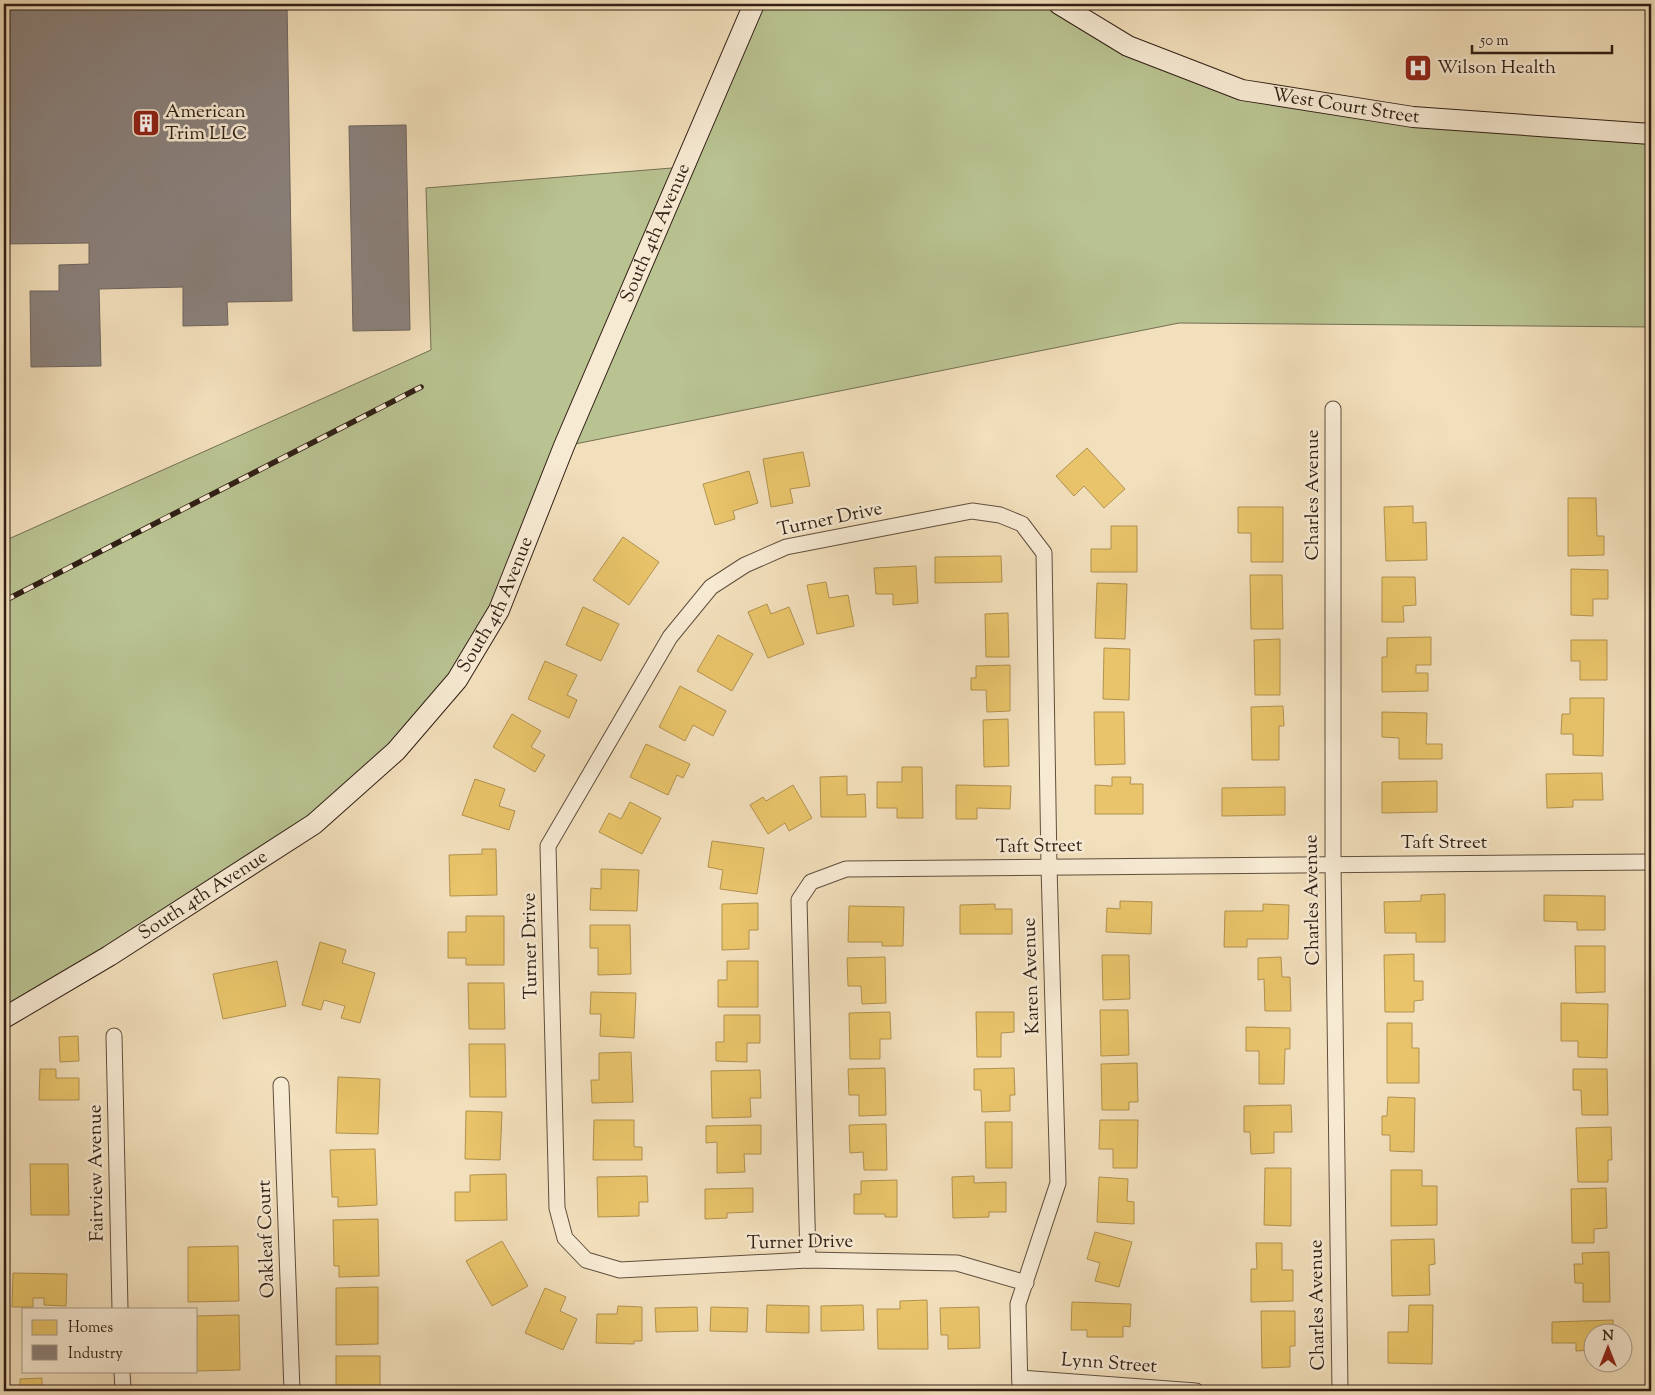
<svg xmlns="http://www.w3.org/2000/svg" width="1655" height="1395" font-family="'Sorts Mill Goudy',serif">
<rect width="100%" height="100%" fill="#f2dfbb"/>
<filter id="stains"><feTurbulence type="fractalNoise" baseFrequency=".004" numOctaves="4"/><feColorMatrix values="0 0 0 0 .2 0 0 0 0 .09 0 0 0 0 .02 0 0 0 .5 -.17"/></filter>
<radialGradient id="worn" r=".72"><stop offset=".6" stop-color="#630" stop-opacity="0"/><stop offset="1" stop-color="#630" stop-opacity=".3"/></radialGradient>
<!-- green -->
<polygon fill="#b9c291" stroke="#747053" points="754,4 1059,4 1242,90 1651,134 1651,327 1179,323 565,446 457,680 314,824 4,1018 4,541 431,350 426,188 684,167"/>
<!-- homes -->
<g fill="#e9c46a" stroke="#b29250">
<polygon points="1087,448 1125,489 1104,508 1084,486 1074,496 1056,476"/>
<polygon points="803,452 810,486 790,489 793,503 771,507 763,459"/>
<polygon points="749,471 758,503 733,511 735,519 715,525 703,484"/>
<polygon points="1568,498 1596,498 1597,536 1604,536 1604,555 1568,556"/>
<polygon points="1413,506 1413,523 1426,522 1427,560 1386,561 1384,507"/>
<polygon points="1238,507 1283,507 1283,562 1251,562 1251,533 1238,533"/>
<polygon points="1111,526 1137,526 1137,572 1091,572 1091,549 1111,549"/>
<polygon points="623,537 659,562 629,605 593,580"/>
<polygon points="1001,556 1002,582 935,583 935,557"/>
<polygon points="916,566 918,603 893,605 893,594 876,594 874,568"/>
<polygon points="1571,569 1608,570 1608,599 1593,599 1593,616 1571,615"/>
<polygon points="1250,575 1282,575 1283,629 1251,629"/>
<polygon points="1382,577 1415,577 1416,605 1403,606 1404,622 1382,622"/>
<polygon points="826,582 829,598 848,595 854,626 817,634 807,585"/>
<polygon points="1097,583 1127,584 1125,639 1095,638"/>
<polygon points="767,604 771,614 789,607 804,644 768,658 748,612"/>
<polygon points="583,607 619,624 601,661 566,645"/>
<polygon points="1008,613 1009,657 986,657 985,614"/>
<polygon points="718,635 753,654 732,691 697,671"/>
<polygon points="1431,637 1431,665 1416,665 1416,673 1428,673 1428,691 1382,692 1382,657 1387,657 1387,638"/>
<polygon points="1280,639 1280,695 1255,695 1254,640"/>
<polygon points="1571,640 1607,640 1607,680 1580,680 1580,661 1571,661"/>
<polygon points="1104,648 1130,649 1129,700 1103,699"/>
<polygon points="545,661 577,675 567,695 577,700 569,718 528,699"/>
<polygon points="1010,665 1010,711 987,712 986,690 971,690 971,678 976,678 976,666"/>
<polygon points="680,686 726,711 713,736 693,725 685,741 659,727"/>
<polygon points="1570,698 1604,698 1603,756 1573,755 1573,734 1561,734 1562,714 1570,714"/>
<polygon points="1283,706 1284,726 1279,726 1279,760 1252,760 1251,707"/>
<polygon points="1094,712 1124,712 1125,764 1095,765"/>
<polygon points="1382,712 1427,713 1426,744 1442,744 1442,759 1399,759 1399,738 1382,737"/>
<polygon points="512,714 541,731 531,747 545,755 535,772 493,747"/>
<polygon points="1008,719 1009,766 984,767 983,720"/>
<polygon points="646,744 690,764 683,778 677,775 668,795 630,777"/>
<polygon points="902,767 922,767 923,818 897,818 897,808 877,808 877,782 902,782"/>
<polygon points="1602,773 1603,800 1573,800 1573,807 1547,808 1546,774"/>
<polygon points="847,776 847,795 865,794 866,817 821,817 820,777"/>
<polygon points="1112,777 1131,777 1130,784 1143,784 1143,814 1095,814 1095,785 1112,786"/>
<polygon points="475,779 505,789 499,806 515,811 509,830 462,815"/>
<polygon points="1437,781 1437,812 1382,813 1382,782"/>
<polygon points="793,785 812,818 789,831 785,823 768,834 750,805 763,797 766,801"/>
<polygon points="956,785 1011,786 1010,809 977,808 977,819 956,819"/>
<polygon points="1285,787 1285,815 1222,816 1222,788"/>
<polygon points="630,802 661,818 642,854 599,832 609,813 621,819"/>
<polygon points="712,841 764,848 757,894 720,889 723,870 708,867"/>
<polygon points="482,849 496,849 497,895 450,896 449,855 482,854"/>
<polygon points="601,869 639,870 637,911 590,910 591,888 601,889"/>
<polygon points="1445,894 1445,942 1416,942 1416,933 1385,933 1384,902 1421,901 1421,895"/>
<polygon points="1544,895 1605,896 1605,930 1577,930 1577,922 1544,921"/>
<polygon points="1120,901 1152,902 1151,934 1106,932 1107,908 1120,909"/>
<polygon points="758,903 758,930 749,930 749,949 722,950 722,904"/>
<polygon points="995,904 995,909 1012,909 1012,934 960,934 960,905"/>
<polygon points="1263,904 1289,905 1288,939 1247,939 1247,947 1224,947 1225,911 1263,911"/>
<polygon points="849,906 904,907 903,946 882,946 882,942 848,942"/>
<polygon points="466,916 504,916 504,965 466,965 466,958 448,958 448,932 466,932"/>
<polygon points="590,925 630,925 631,974 598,975 598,948 590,948"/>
<polygon points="320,942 346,950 342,963 375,973 360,1023 341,1018 345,1006 324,1000 321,1010 302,1005"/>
<polygon points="1575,946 1605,946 1605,992 1576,993"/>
<polygon points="1414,954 1414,981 1423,981 1423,1000 1414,1001 1414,1012 1385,1012 1384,955"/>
<polygon points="1102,955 1129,955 1130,999 1103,1000"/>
<polygon points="885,957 886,1003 862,1004 861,986 848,986 847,958"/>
<polygon points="1281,957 1282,977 1290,977 1291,1011 1265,1011 1264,979 1258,980 1258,958"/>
<polygon points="277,961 286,1006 223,1019 213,974"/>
<polygon points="727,961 758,961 758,1007 718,1007 718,980 727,980"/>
<polygon points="468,983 504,983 505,1029 469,1029"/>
<polygon points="591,992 636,993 634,1038 600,1036 601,1014 590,1014"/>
<polygon points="1561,1003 1608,1004 1607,1058 1578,1057 1578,1041 1561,1041"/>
<polygon points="1100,1010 1128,1010 1129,1055 1101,1056"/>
<polygon points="890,1012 891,1039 880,1039 880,1059 850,1059 849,1013"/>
<polygon points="976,1012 1014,1012 1014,1032 1001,1033 1001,1057 977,1057"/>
<polygon points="724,1015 760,1015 760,1043 747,1043 747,1062 716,1061 716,1042 724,1042"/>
<polygon points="1387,1023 1412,1023 1412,1048 1419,1048 1419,1083 1387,1083"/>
<polygon points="1246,1027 1290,1028 1290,1049 1285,1049 1284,1084 1259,1084 1259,1051 1246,1051"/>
<polygon points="78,1036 79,1061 60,1062 59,1037"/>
<polygon points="469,1044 505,1044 506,1097 470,1097"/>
<polygon points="631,1052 633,1102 592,1103 591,1080 599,1080 599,1053"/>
<polygon points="1137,1063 1138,1102 1129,1102 1129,1110 1102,1110 1101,1064"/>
<polygon points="885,1068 886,1115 859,1116 859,1095 849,1095 848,1069"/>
<polygon points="1014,1068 1015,1095 1010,1095 1010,1111 982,1112 981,1090 974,1090 974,1069"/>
<polygon points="40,1069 56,1069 56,1078 79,1078 79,1100 39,1100"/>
<polygon points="1573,1069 1607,1069 1608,1115 1582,1115 1581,1090 1573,1090"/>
<polygon points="760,1070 761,1098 750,1098 751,1117 712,1118 711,1071"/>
<polygon points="338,1077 380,1079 378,1134 336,1133"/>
<polygon points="1388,1097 1415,1098 1414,1152 1390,1151 1390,1135 1382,1135 1382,1116 1387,1116"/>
<polygon points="1291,1105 1292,1132 1274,1132 1274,1153 1251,1154 1250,1132 1244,1132 1244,1106"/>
<polygon points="466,1111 502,1112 500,1160 465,1159"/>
<polygon points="594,1120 634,1120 634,1147 642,1147 642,1160 593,1160"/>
<polygon points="1100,1120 1138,1120 1137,1168 1113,1168 1113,1149 1099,1149"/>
<polygon points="985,1122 1012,1122 1012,1168 986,1168"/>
<polygon points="886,1124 887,1170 864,1170 863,1152 850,1153 849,1125"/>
<polygon points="761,1125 761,1154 744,1154 745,1172 717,1173 717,1142 706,1143 706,1126"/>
<polygon points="1611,1127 1612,1160 1608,1160 1608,1182 1578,1182 1576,1128"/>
<polygon points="375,1149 377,1205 338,1207 338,1197 332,1197 330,1150"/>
<polygon points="30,1164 68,1164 69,1215 31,1215"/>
<polygon points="1265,1168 1291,1168 1291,1226 1264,1225"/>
<polygon points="1391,1170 1422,1170 1422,1186 1437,1186 1437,1225 1391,1226"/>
<polygon points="506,1174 507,1220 455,1221 455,1192 470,1192 470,1175"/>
<polygon points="647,1176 648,1202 639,1202 639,1216 598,1217 597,1177"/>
<polygon points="974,1176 974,1183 1006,1182 1006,1212 989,1212 989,1217 953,1218 952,1177"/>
<polygon points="1099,1177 1128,1179 1127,1201 1134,1202 1134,1224 1097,1222"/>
<polygon points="897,1180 897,1217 885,1217 885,1214 854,1214 854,1194 861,1194 861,1181"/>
<polygon points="753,1188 753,1212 727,1213 727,1218 705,1219 705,1189"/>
<polygon points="1606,1188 1607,1228 1594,1229 1594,1243 1572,1243 1571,1189"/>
<polygon points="378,1219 379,1276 339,1277 339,1266 334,1266 333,1220"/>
<polygon points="1095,1232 1132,1242 1119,1287 1095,1281 1100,1263 1087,1259"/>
<polygon points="1434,1239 1435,1264 1429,1265 1430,1295 1392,1296 1391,1240"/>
<polygon points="502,1241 528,1286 492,1306 466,1261"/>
<polygon points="1256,1243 1282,1243 1282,1270 1293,1270 1293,1301 1251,1302 1251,1269 1257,1269"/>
<polygon points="238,1246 239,1301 188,1302 188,1247"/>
<polygon points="1609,1252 1610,1302 1583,1302 1583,1283 1575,1283 1574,1264 1583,1264 1582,1253"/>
<polygon points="13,1273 67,1274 66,1306 44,1305 44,1298 33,1298 33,1307 12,1307"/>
<polygon points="378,1287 378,1344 336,1345 336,1288"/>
<polygon points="545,1288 566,1297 560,1311 577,1319 563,1350 525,1333"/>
<polygon points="927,1300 928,1349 878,1349 877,1309 900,1309 900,1301"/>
<polygon points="1072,1302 1131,1304 1130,1327 1123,1326 1123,1337 1087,1337 1087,1330 1071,1330"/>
<polygon points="767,1305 809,1306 809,1333 766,1332"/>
<polygon points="863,1305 864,1330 821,1331 821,1306"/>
<polygon points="1409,1305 1433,1305 1432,1364 1388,1363 1388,1332 1408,1332"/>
<polygon points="618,1306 642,1307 642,1341 634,1341 634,1344 596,1343 597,1314 617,1314"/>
<polygon points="697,1307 698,1331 656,1332 655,1308"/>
<polygon points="711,1307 748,1308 747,1332 710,1331"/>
<polygon points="979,1307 980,1348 948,1349 948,1335 941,1335 940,1308"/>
<polygon points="1261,1311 1295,1311 1295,1346 1290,1346 1290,1367 1262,1368"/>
<polygon points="239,1315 240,1370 196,1371 196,1316"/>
<polygon points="1613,1320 1613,1332 1592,1332 1592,1350 1576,1351 1576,1343 1552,1343 1552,1322"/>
<rect x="336" y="1356" width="44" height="35"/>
<polygon points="42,1378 42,1391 20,1391 20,1379"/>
</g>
<!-- industry -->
<g fill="#8a817c" stroke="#6f645d">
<polygon points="4,4 287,4 292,301 227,302 228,325 183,326 183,287 99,289 101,366 31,367 30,291 59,291 59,265 89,264 89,243 4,244"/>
<polygon points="406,125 410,330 353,331 349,126"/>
</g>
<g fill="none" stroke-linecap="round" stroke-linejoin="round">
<!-- street casing -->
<g stroke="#604f3e" stroke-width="17">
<g id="street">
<polyline points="1333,409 1333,864 1340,1391"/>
<polyline points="114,1036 120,1309"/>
<polyline points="281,1085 292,1391"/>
<polyline points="808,1260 799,900 811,882 846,869 1651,862"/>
<polyline points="122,1371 123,1391"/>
<polyline points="1020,1378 1196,1391"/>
<polyline points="1020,1391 1018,1304 1058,1183 1049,867 1044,553 1022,524 1000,515 972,511 786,547 745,565 711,587 670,637 548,846 557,1208 565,1238 586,1260 620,1270 808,1260 957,1263 1026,1283"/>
</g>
</g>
<!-- secondary casing -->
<g stroke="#301f15" stroke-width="22">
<g id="secondary">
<path id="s1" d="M 1059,4 L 1128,46 L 1242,90 L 1413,117 L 1651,134"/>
<path id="s2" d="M 4,1018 L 109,956 L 314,824 L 396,751 L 457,680 L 499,610 L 564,446 L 754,4"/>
</g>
</g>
<!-- street -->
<use href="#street" stroke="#f7ead3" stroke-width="15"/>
<!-- secondary -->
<use href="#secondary" stroke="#f7ead3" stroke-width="20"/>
<!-- rail casing -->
<g stroke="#301f15" stroke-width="5.5">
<polyline id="rail" points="4,601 421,387"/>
</g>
<!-- rail -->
<use href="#rail" stroke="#f7ead3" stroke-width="4" stroke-dasharray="11" stroke-linecap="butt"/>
</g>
<!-- icons -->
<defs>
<g id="hospital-square" transform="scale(1.4375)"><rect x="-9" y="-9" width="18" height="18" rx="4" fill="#8f2418" stroke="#f7ead3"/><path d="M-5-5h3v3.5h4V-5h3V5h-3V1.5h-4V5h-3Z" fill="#fff"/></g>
<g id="building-square" transform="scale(1.4375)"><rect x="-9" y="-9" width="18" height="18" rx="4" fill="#8f2418" stroke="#f7ead3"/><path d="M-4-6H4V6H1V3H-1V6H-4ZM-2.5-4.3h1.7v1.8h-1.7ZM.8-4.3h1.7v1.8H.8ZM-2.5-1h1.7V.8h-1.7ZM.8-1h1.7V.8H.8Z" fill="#fff"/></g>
</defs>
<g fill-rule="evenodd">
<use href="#hospital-square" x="1418" y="68"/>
<use href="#building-square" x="146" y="123"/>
</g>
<g text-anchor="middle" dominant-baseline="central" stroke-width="5" stroke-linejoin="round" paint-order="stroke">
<!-- poi labels -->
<g font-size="19" fill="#301f15" stroke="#f7ead3" text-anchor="start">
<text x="1437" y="68">Wilson Health</text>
<text x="165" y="112">American<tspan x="165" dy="22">Trim LLC</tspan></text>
</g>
<!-- street labels -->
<g font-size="19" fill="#301f15" stroke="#f7ead3">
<text stroke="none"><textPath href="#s1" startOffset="308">West Court Street</textPath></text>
<text stroke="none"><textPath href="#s2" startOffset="1059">South 4th Avenue</textPath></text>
<text transform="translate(1313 495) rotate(-90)">Charles Avenue</text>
<text transform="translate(830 520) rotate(-12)">Turner Drive</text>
<text stroke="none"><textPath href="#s2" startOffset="654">South 4th Avenue</textPath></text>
<text x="1444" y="843">Taft Street</text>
<text transform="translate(1039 847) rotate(-1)">Taft Street</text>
<text stroke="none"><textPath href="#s2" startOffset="234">South 4th Avenue</textPath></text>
<text transform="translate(1313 900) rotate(-91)">Charles Avenue</text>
<text transform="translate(531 946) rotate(-91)">Turner Drive</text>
<text transform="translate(1032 976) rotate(-92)">Karen Avenue</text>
<text transform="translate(97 1173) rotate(-91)">Fairview Avenue</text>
<text transform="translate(267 1239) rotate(-92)">Oakleaf Court</text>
<text transform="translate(800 1243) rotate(-1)">Turner Drive</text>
<text transform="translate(1318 1305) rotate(-91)">Charles Avenue</text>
<text transform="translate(1109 1364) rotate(4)">Lynn Street</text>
</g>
</g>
<!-- margin -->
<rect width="1655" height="1395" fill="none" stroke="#f2dfbb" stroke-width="20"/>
<rect x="5" y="5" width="1645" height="1385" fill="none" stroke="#301f15" stroke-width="2.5"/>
<rect x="10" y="10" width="1635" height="1375" fill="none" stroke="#301f15"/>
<!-- legend -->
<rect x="22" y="1308" width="175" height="65" fill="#f7ead3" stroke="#a79987"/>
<rect x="32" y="1320" width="25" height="15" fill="#e9c46a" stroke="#a79987"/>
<text x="68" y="1332" font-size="15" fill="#301f15">Homes</text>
<rect x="32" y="1345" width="25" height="15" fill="#8a817c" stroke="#a79987"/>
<text x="68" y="1358" font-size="15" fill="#301f15">Industry</text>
<!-- north arrow -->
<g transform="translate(1608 1348)"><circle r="24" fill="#f7ead3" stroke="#a79987"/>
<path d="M0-4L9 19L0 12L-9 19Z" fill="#8f2418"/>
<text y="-8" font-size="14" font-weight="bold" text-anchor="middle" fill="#301f15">N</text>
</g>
<!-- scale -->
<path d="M1472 45v8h140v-8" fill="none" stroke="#301f15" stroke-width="2.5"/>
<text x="1480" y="45" font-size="15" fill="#301f15" stroke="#f7ead3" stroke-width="4" paint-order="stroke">50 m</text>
<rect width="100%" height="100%" filter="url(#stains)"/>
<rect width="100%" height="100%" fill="url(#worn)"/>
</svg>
